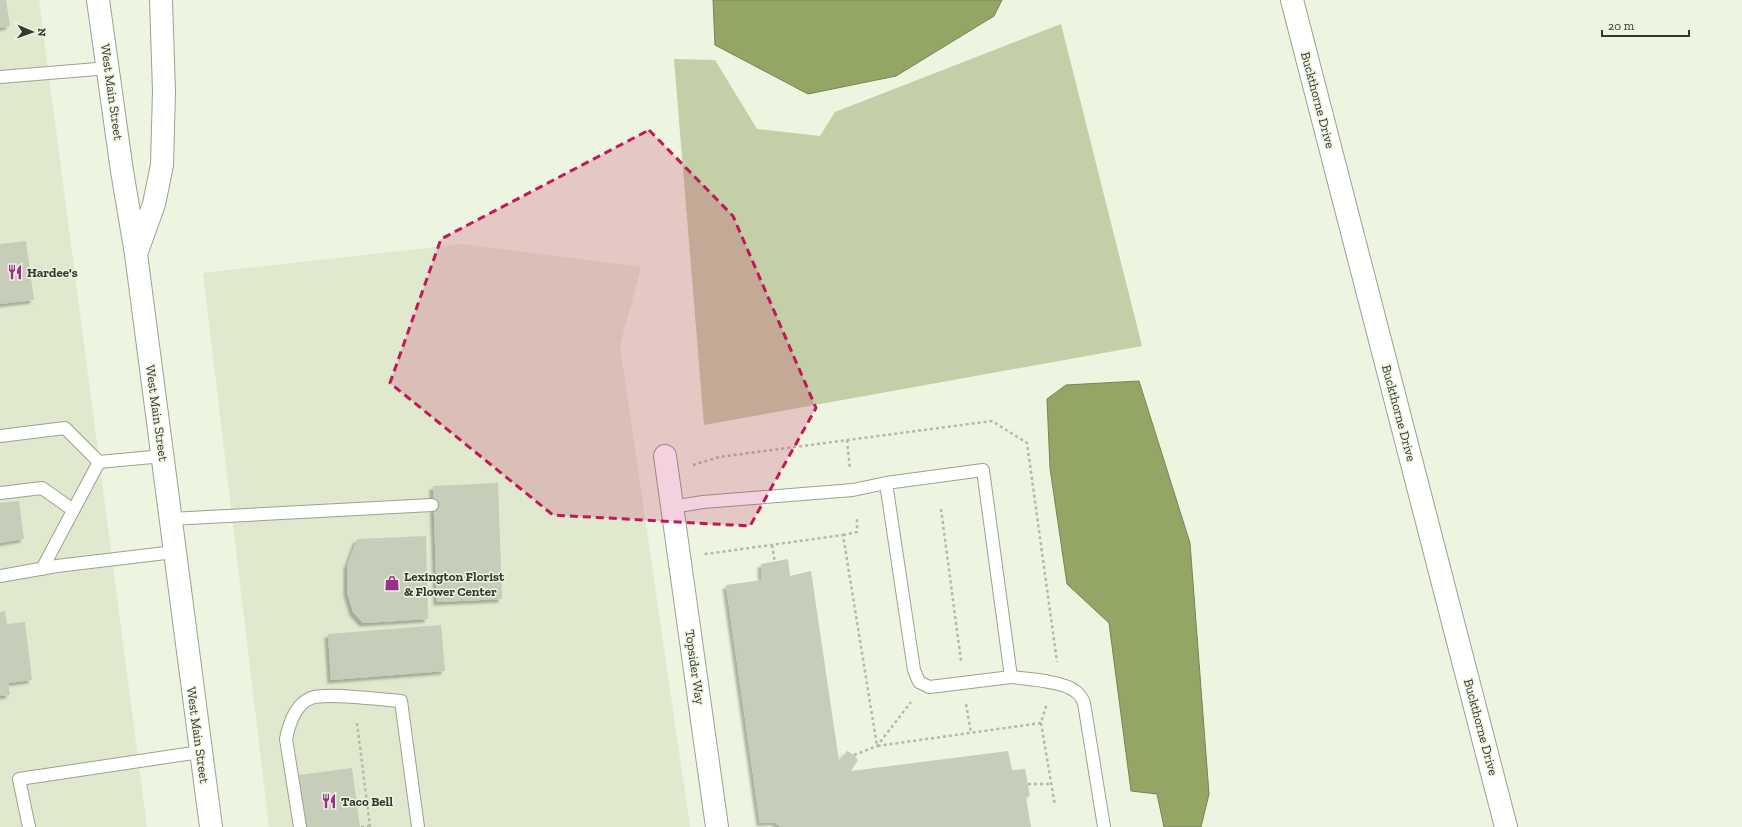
<svg xmlns="http://www.w3.org/2000/svg" width="1742" height="827" font-family="'Zilla Slab',serif">
<defs>
<filter id="shadow"><feDropShadow dx="-3.5" dy="3.5" stdDeviation="1" flood-color="#0004"/></filter>
</defs>
<rect width="100%" height="100%" fill="#edf4df"/>
<!-- built -->
<g fill="#e0e9cd">
<polygon points="0,0 39,0 147,827 0,827"/>
<polygon points="463,244 641,267 620,346 690,827 269,827 203,273"/>
</g>
<!-- green -->
<polygon fill="#c2cfa7" points="1061,24 1142,346 704,425 674,59 715,60 757,129 820,136 835,112"/>
<!-- water -->
<g fill="#93a665" stroke="#778555">
<polygon points="713,0 1002,0 994,16 896,76 808,94 715,45"/>
<polygon points="1139,381 1190,543 1209,794 1201,827 1164,827 1157,794 1131,791 1109,623 1067,584 1050,468 1047,399 1066,385"/>
</g>
<!-- building -->
<g fill="#c6cdb8" filter="url(#shadow)">
<polygon points="0,0 6,0 10,26 0,28"/>
<polygon points="26,241 34,300 0,304 0,244"/>
<polygon points="498,483 502,599 437,602 433,486"/>
<polygon points="19,501 24,539 0,543 0,503"/>
<polygon points="426,536 428,619 363,623 353,612 347,592 347,566 357,539"/>
<polygon points="788,559 790,576 811,571 839,761 847,751 854,755 858,760 851,771 1008,751 1012,770 1025,769 1030,796 1026,798 1031,827 781,827 774,822 760,823 726,585 762,580 761,564"/>
<polygon points="5,611 7,624 25,622 32,680 8,683 10,695 0,696 0,612"/>
<polygon points="441,625 445,671 331,680 328,634"/>
<polygon points="352,768 360,827 306,827 299,775"/>
</g>
<g fill="none" stroke-linecap="round" stroke-linejoin="round">
<!-- lane casing -->
<g stroke="#9ca28f" stroke-width="14">
<g id="lane">
<polyline points="0,77 109,68"/>
<polyline points="0,436 65,428 99,462 163,456"/>
<polyline points="0,493 42,488 73,510"/>
<polyline points="672,507 703,502 853,490 886,483 983,470 1011,677 938,686 929,687 919,682 914,670 886,483"/>
<polyline points="170,519 432,505"/>
<polyline points="42,569 99,462"/>
<polyline points="0,576 57,566 174,552"/>
<path d="M 1011,677 C 1027,679 1063,681 1075,691 C 1080,694 1082,698 1084,703 L 1104,827"/>
<polyline points="29,827 19,779 200,752"/>
<path d="M 300,827 L 286,739 C 289,724 296,704 311,698 C 325,692 383,700 401,701 L 418,827"/>
</g>
</g>
<!-- street casing -->
<g stroke="#9ca28f" stroke-width="24">
<g id="street">
<polyline points="1292,0 1506,827"/>
<polyline points="665,456 717,827"/>
</g>
</g>
<!-- primary casing -->
<g stroke="#9ca28f" stroke-width="24">
<g id="primary">
<polyline points="98,0 122,171 136,254 211,827"/>
<polyline points="136,254 154,204 162,165 164,91 161,0"/>
</g>
</g>
<!-- path -->
<g stroke="#b4b9a8" stroke-width="2.5" stroke-dasharray="3 3" stroke-linecap="butt">
<polyline points="847,440 850,469"/>
<polyline points="693,465 719,457 992,421 1027,443 1057,662"/>
<polyline points="941,509 961,661"/>
<polyline points="843,535 857,532 857,517"/>
<polyline points="772,545 775,563"/>
<polyline points="705,553 706,554 843,535 877,746 1041,723 1047,703"/>
<polyline points="966,704 971,733"/>
<polyline points="357,723 370,827"/>
<polyline points="1041,723 1055,806"/>
<polyline points="854,755 877,746 911,702"/>
<polyline points="1028,784 1051,784"/>
<polyline points="361,827 369,826"/>
</g>
<!-- lane -->
<use href="#lane" stroke="#fff" stroke-width="12"/>
<!-- street -->
<use href="#street" stroke="#fff" stroke-width="22"/>
<!-- primary -->
<use href="#primary" stroke="#fff" stroke-width="22"/>
</g>
<!-- marked area -->
<path fill="#c2185b" fill-opacity="0.2" stroke="#c2185b" stroke-width="3" stroke-dasharray="8 5" stroke-linejoin="round" d="M 649,130 L 733,216 L 816,408 L 750,526 L 553,515 L 390,383 L 441,239 Z"/>
<!-- icons -->
<defs>
<g id="restaurant-bare" transform="scale(1.2)"><path d="M-5-6h1v4h1v-4h1v4h1v-4h1v5L-1.5 .5V6h-2V.5L-5-1ZM5-6V6H3V1.5H1.5Q1.5-4 5-6Z" fill="#9a2e8f" stroke="#edf4df" stroke-width="2.5" paint-order="stroke"/></g>
<g id="shop-bare" transform="scale(1.2)"><path d="M-5-2.5h2.3a2.7 3.5 0 0 1 5.4 0H5L5.5 6h-11ZM-1.5-2.5h3a1.5 2.3 0 0 0-3 0Z" fill="#9a2e8f" stroke="#edf4df" stroke-width="2.5" paint-order="stroke"/></g>
</defs>
<g fill-rule="evenodd">
<use href="#restaurant-bare" x="15" y="272"/>
<use href="#shop-bare" x="392" y="583"/>
<use href="#restaurant-bare" x="329" y="801"/>
</g>
<g text-anchor="middle" dominant-baseline="central" stroke-width="3" stroke-linejoin="round" paint-order="stroke">
<!-- street labels -->
<g font-size="13" fill="#363931" stroke="#edf4df">
<text transform="translate(112 92) rotate(82)">West Main Street</text>
<text transform="translate(1318 100) rotate(75)">Buckthorne Drive</text>
<text transform="translate(157 413) rotate(82)">West Main Street</text>
<text transform="translate(1399 413) rotate(75)">Buckthorne Drive</text>
<text transform="translate(695 667) rotate(82)">Topsider Way</text>
<text transform="translate(1481 727) rotate(75)">Buckthorne Drive</text>
<text transform="translate(198 735) rotate(82)">West Main Street</text>
</g>
<!-- poi labels -->
<g font-size="13" font-weight="bold" fill="#363931" stroke="#edf4df" text-anchor="start">
<text x="27" y="272">Hardee's</text>
<text x="404" y="576">Lexington Florist<tspan x="404" dy="15">&amp; Flower Center</tspan></text>
<text x="341" y="801">Taco Bell</text>
</g>
</g>
<!-- north arrow -->
<g transform="translate(32 32) rotate(92)" stroke="#edf4df" stroke-width="3" paint-order="stroke">
<path d="M0-3L7 15L0 10L-7 15Z" fill="#363931"/>
<text y="-6" font-size="11" font-weight="bold" text-anchor="middle" fill="#363931">N</text>
</g>
<!-- scale -->
<path d="M1602 30v6h87v-6" fill="none" stroke="#363931" stroke-width="2"/>
<text x="1608" y="30" font-size="12" fill="#363931" stroke="#edf4df" stroke-width="3" paint-order="stroke">20 m</text>
</svg>
